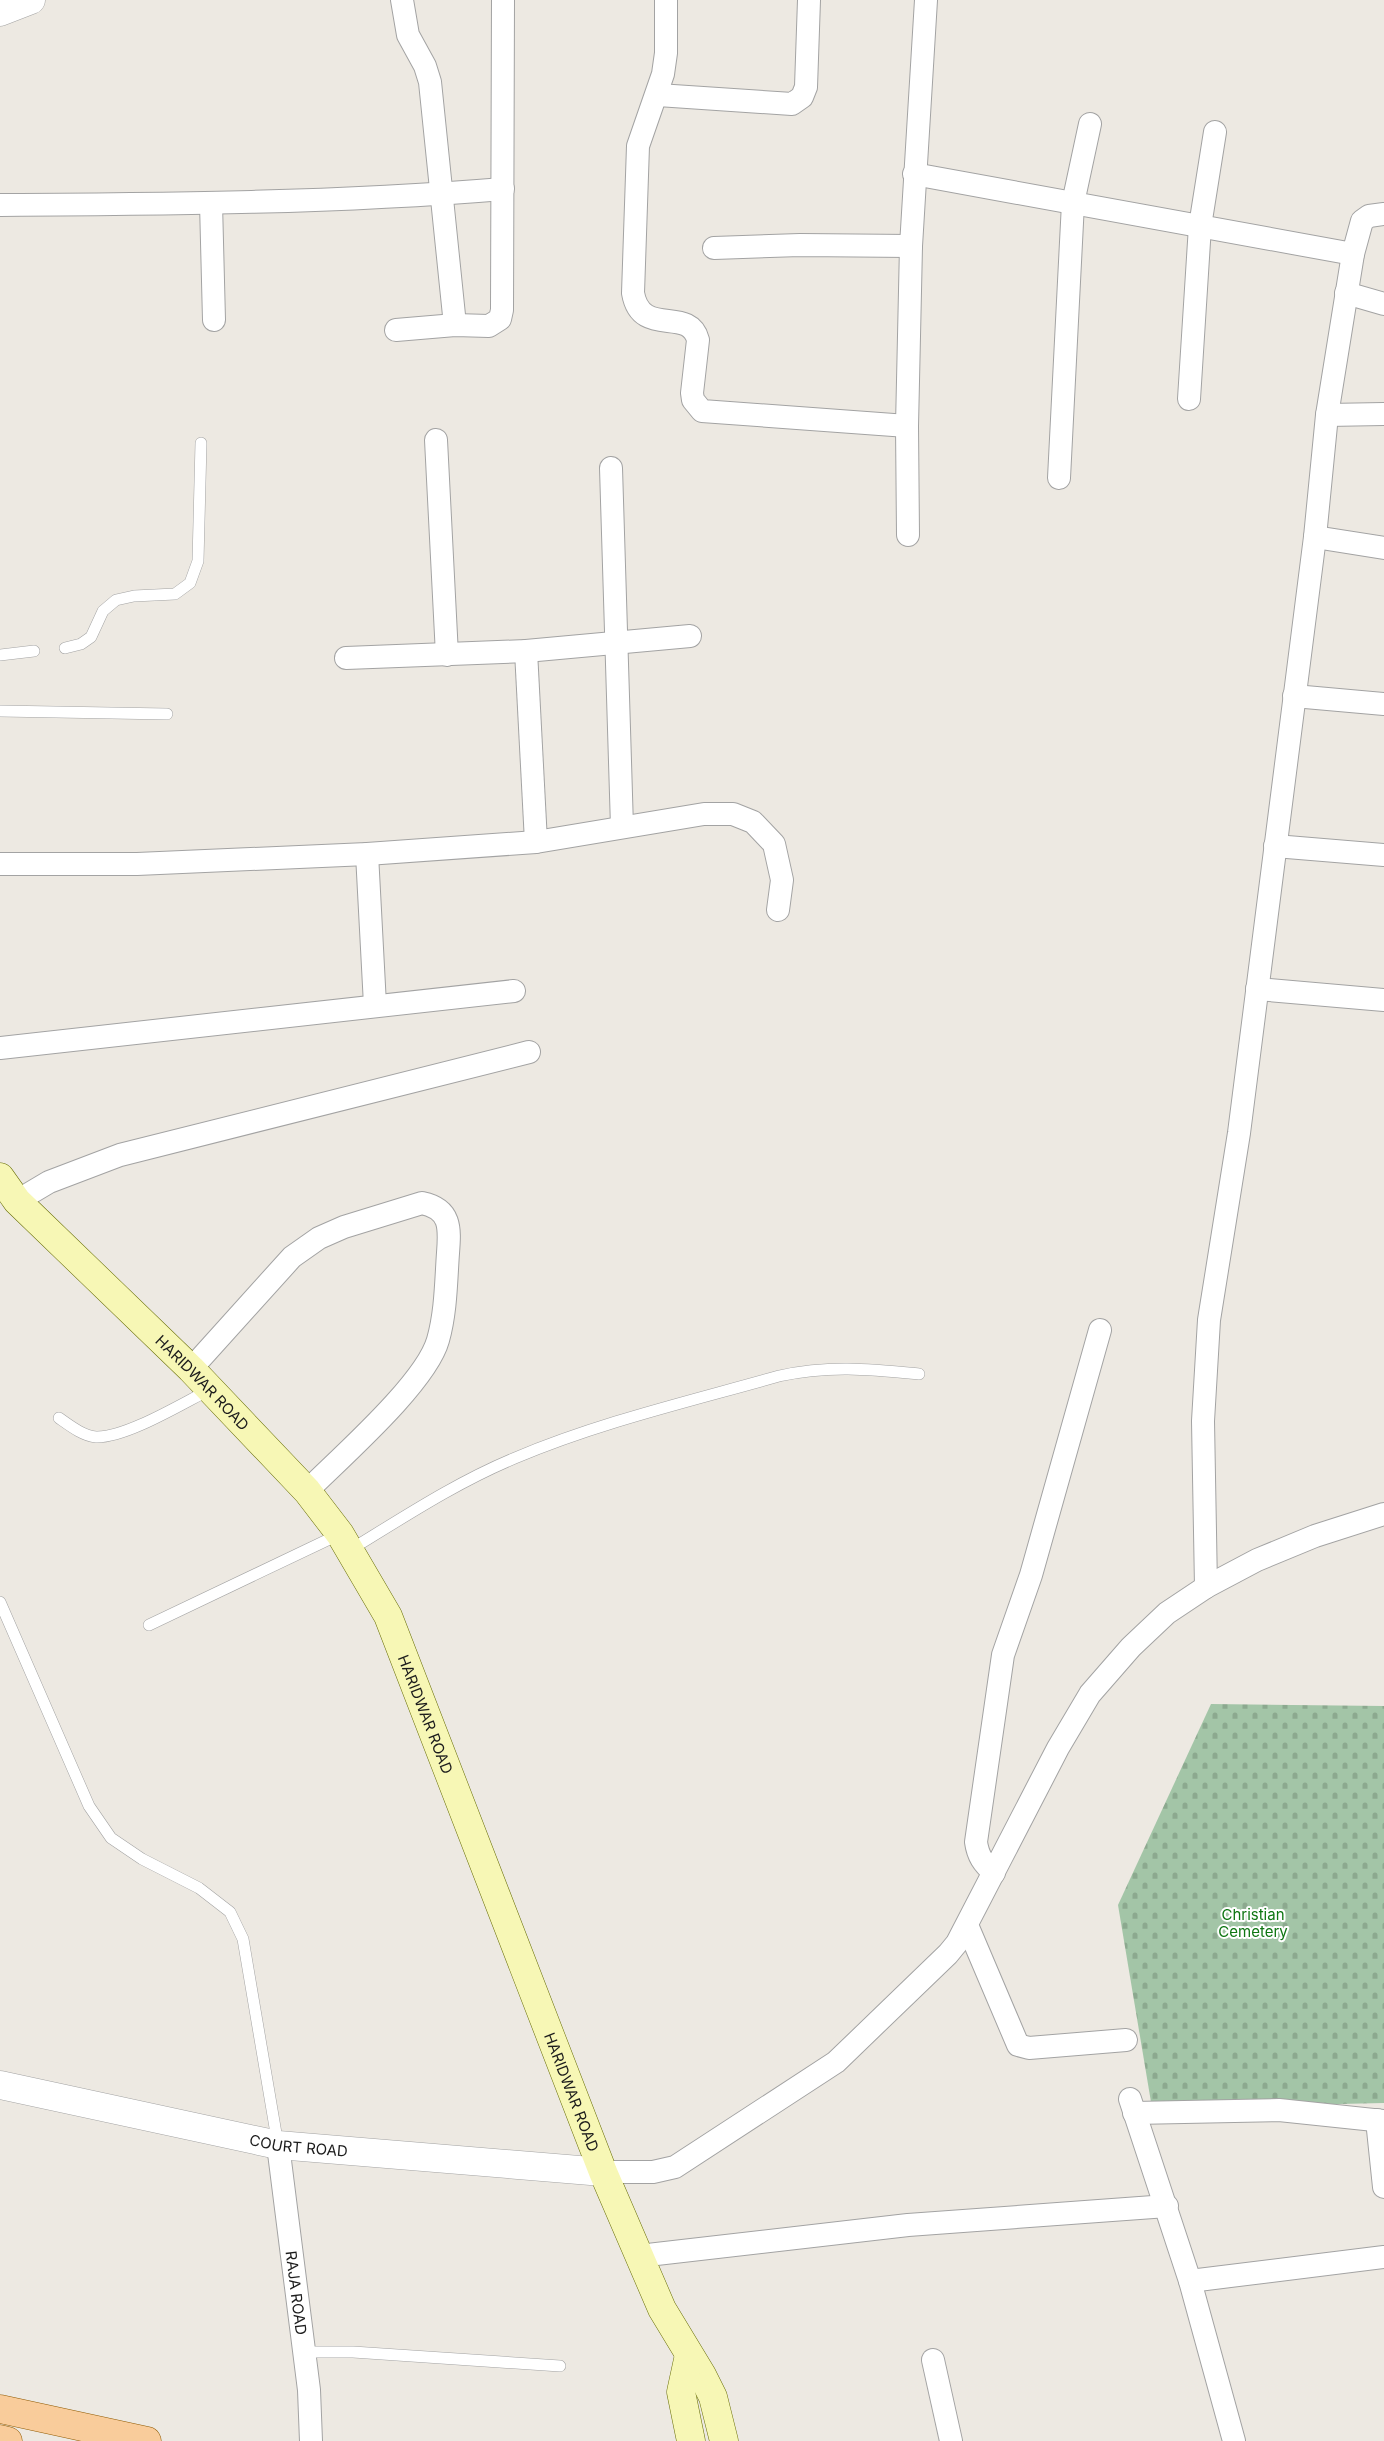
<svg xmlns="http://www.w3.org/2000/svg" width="1384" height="2441" font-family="Inter,sans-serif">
<defs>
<pattern id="cemetery-stones" width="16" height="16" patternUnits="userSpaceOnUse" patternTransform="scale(1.25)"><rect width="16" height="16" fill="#a3c5a7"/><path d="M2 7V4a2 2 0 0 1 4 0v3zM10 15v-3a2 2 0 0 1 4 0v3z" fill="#8ca98f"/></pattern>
</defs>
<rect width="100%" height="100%" fill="#ede9e2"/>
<!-- cemetery -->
<polygon fill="url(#cemetery-stones)" points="1211,1704 1384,1706 1384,2103 1152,2108 1118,1905"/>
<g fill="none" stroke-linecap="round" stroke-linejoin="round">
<!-- service casing -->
<g stroke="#a3a3a3" stroke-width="12">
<g id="service">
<polyline points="65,648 81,644 91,637 103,611 116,600 134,596 175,594 190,583 198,561 201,443"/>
<polyline points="0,655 34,651"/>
<polyline points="0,711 167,714"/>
<path d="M 59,1418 C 69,1425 83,1436 96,1437 C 126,1438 183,1403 211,1389"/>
<path d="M 350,1550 C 404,1517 457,1482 515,1458 C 600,1422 691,1401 779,1376 C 829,1365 868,1369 919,1374"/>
<polyline points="0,1602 89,1806 111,1838 142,1859 199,1888 230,1912 243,1939 278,2145"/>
<polyline points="149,1625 340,1534"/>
<polyline points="304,2352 353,2352 560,2366"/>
</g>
</g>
<!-- minor casing -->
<g stroke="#a3a3a3" stroke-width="24">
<g id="minor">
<polyline points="402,0 408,35 425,66 430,82 455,325"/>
<path d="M 666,0 L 666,53 L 663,74 L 638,146 L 633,293 C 641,339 689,305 698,340 L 692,393 L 693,400 L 702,411 L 907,426"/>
<polyline points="658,95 792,104 802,97 806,87 809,0"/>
<polyline points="914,174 1353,254"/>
<polyline points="211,203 214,320"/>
<path d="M 0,205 C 168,204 336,203 503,189"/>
<polyline points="714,248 800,245 911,246"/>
<polyline points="1346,293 1384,304"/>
<polyline points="396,330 455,325 489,326 500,319 502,310 503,0"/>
<polyline points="1189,399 1200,226 1215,132"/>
<polyline points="1327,415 1384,414"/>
<polyline points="436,440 447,655"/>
<polyline points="611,468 622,827"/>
<polyline points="1059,478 1073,203 1090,124"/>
<polyline points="908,535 907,426 911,246 926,0"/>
<polyline points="1315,537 1384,548"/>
<polyline points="526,651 536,842"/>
<polyline points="346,658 526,651 690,636"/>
<polyline points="1294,696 1384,704"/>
<polyline points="1275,846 1384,855"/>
<polyline points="367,854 375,1005"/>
<polyline points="0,864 137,864 367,854 536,842 704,814 733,814 753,822 774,844 782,880 778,910"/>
<polyline points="1257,989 1384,1000"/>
<polyline points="0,1048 514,991"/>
<polyline points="17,1201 49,1182 120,1155 529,1052"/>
<path d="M 191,1369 L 292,1257 L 319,1238 L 344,1227 L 422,1203 C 451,1209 450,1228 448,1253 C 446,1281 446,1312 438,1340 C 426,1383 341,1457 307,1491"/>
<polyline points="1206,1587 1203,1421 1209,1320 1239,1133 1315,537 1327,415 1353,254 1362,221 1369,216 1384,214"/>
<path d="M 994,1873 C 983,1863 978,1856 976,1842 L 1003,1655 L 1031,1575 L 1100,1330"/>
<polyline points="967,1925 1018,2045 1029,2048 1126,2040"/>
<polyline points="1130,2099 1190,2281 1234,2441"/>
<polyline points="1134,2113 1279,2110 1384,2121"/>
<polyline points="1377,2120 1384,2187"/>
<path id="s1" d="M 278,2145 L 309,2390 L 311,2441"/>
<polyline points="603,2172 653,2172 675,2167 836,2062 948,1954 957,1943 1058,1748 1090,1694 1131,1647 1167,1613 1206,1587 1257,1560 1315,1536 1384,1514"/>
<polyline points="639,2256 908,2225 1167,2206"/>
<polyline points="1190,2281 1384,2257"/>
<polyline points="933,2360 951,2441"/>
</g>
</g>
<!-- tertiary casing -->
<g stroke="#a3a3a3" stroke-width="29">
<g id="tertiary">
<polyline points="0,12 31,0"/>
<path id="s2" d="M 0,2085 L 278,2145 L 603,2172"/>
</g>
</g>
<!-- secondary casing -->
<g stroke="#686e07" stroke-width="29">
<g id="secondary">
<path id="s3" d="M 0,1177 L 17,1201 L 191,1369 L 307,1491 L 340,1534 L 388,1616 L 603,2172 L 662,2309 L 702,2375 L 713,2397 L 724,2441"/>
<polyline points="689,2355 681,2392 691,2441"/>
</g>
</g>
<!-- primary casing -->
<g stroke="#905b04" stroke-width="29">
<g id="primary">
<polyline points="0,2409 147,2441"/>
<polyline points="0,2439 8,2441"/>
</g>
</g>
<!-- service -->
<use href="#service" stroke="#fff" stroke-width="11"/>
<!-- minor -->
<use href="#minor" stroke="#fff" stroke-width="22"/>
<!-- tertiary -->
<use href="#tertiary" stroke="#fff" stroke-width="28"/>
<!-- secondary -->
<use href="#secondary" stroke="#f7f7b5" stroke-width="28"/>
<!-- primary -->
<use href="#primary" stroke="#f9cc9b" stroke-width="28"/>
</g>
<g text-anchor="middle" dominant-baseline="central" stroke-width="4" stroke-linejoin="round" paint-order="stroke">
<!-- street labels -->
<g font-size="15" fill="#1c1c1c" stroke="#fff">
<text stroke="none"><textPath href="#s3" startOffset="289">HARIDWAR ROAD</textPath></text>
<text stroke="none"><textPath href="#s3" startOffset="694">HARIDWAR ROAD</textPath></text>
<text stroke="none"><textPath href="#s3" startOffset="1099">HARIDWAR ROAD</textPath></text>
<text stroke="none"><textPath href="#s2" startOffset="305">COURT ROAD</textPath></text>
<text stroke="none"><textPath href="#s1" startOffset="149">RAJA ROAD</textPath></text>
</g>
<!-- park labels -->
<g font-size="15" fill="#0e7612" stroke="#fff">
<text x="1253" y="1914">Christian<tspan x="1253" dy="17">Cemetery</tspan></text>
</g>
</g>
</svg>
